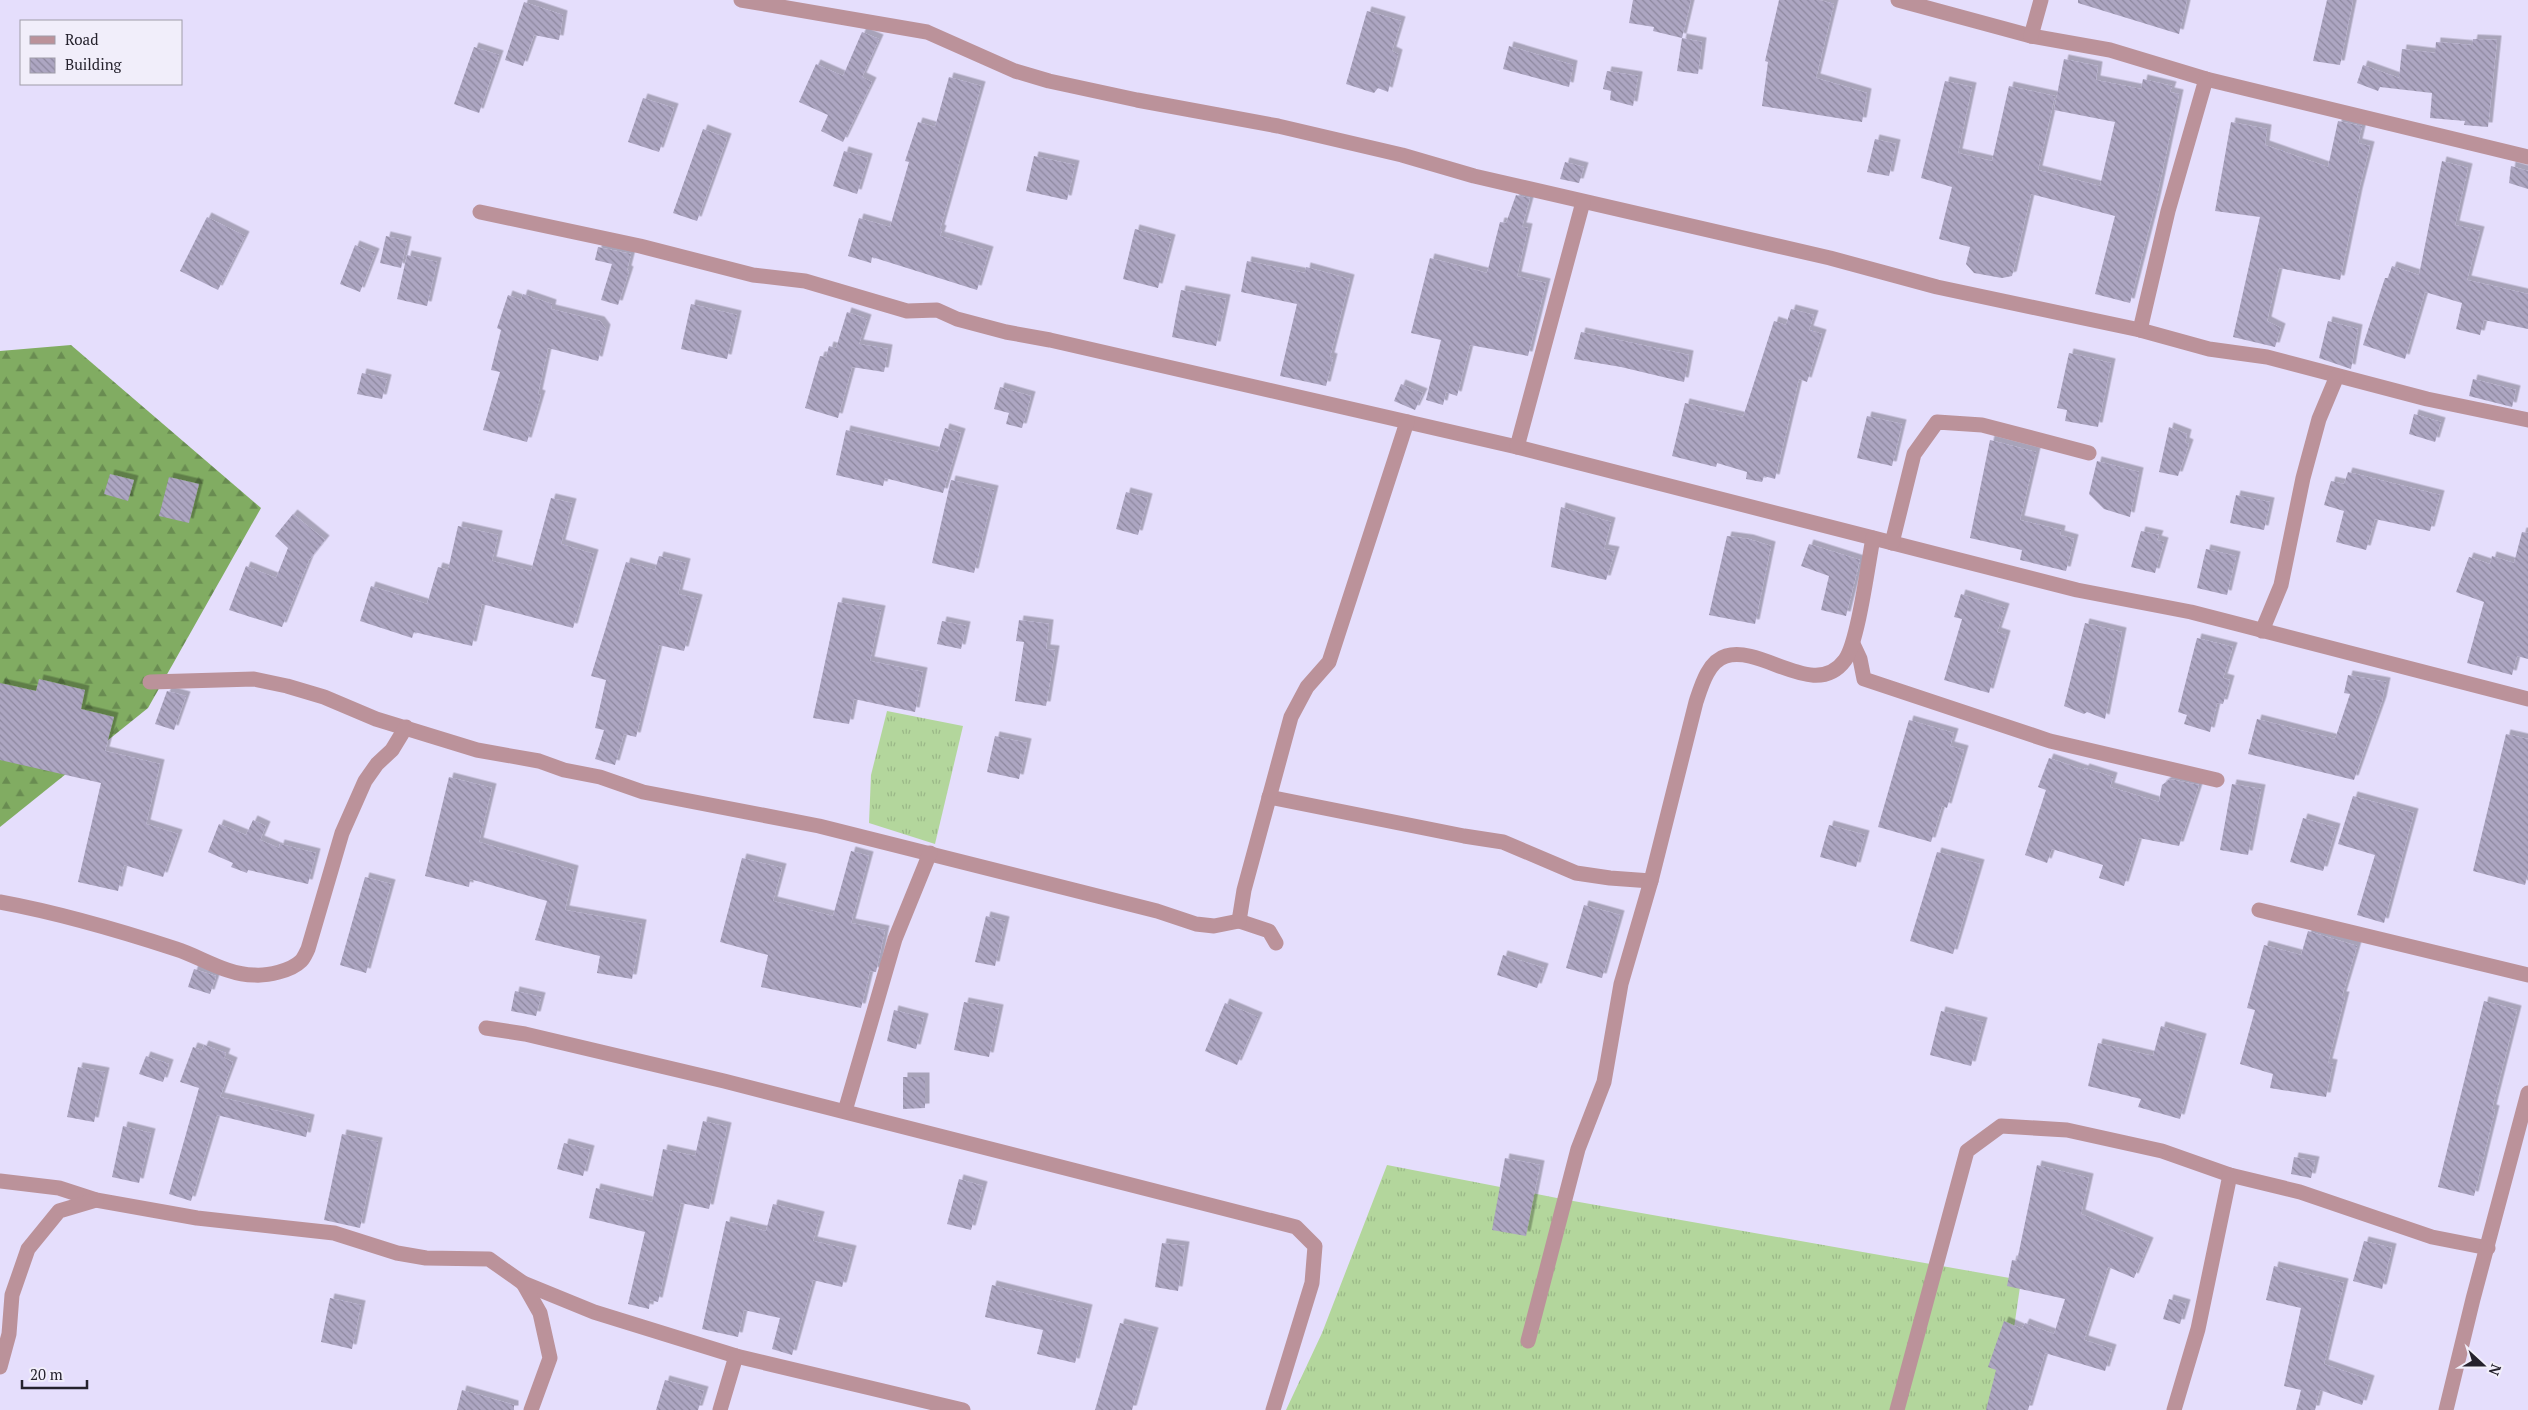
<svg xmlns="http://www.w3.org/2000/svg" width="2528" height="1410" font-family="'PT Serif',serif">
<defs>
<pattern id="grass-tufts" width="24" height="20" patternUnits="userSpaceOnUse" patternTransform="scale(1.25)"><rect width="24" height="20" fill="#b3d69c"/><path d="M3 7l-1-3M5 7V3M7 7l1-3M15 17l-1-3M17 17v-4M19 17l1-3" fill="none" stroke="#9ab787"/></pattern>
<pattern id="forest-firs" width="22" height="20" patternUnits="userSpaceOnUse" patternTransform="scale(1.25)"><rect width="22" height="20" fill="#81ac62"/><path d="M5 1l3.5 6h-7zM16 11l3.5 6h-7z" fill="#698c51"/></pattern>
<pattern id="building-back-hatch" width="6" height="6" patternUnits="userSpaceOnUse" patternTransform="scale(1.25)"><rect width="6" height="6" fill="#ada6c2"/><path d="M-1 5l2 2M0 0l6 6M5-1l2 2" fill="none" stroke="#8d879e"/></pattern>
<filter id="shadow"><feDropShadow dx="4.5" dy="-4.5" stdDeviation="0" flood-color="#0004"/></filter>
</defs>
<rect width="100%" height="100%" fill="#e5defc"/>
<!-- grass -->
<g fill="url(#grass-tufts)">
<polygon points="887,711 963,726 935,844 869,823 871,775"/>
<polygon points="1387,1165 1562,1199 2021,1280 2002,1410 1286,1410 1322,1333"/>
</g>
<!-- forest -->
<polygon fill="url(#forest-firs)" points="71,345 261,508 148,708 0,827 0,351"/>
<!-- building -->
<g fill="url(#building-back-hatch)" filter="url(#shadow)">
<polygon points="1633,0 1691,0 1682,38 1653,31 1654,27 1629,23"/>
<polygon points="1779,0 1819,0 1834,4 1816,78 1867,93 1862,122 1762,106 1768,62 1765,61"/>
<polygon points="2078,0 2187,0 2179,34 2078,3"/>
<polygon points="2327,0 2353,0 2340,65 2313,61"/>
<polygon points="524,2 563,15 559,40 534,35 523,66 505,60"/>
<polygon points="1367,11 1401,21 1392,51 1398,54 1388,92 1378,88 1374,93 1346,84"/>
<polygon points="862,32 879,39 862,77 872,82 843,142 821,131 828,115 799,102 816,64 843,76"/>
<polygon points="1682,38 1702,42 1698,74 1677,71"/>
<polygon points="2473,39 2497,40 2488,127 2464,125 2465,121 2430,118 2432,93 2380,87 2378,91 2357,83 2363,65 2399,78 2402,49 2435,53 2436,42 2472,45"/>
<polygon points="1509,46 1573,65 1569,87 1503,69"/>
<polygon points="474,47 499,55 479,113 454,104"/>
<polygon points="2064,59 2098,66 2096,80 2141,89 2143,79 2172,86 2170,92 2179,94 2155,205 2130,303 2095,294 2115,216 2031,194 2012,276 2002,278 1974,273 1966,264 1970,247 1939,239 1952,187 1921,178 1945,81 1972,87 1958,153 1992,161 2009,86 2055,96 2038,170 2100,186 2115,122 2054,110"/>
<polygon points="1607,71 1638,76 1633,106 1610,100 1611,91 1603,89"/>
<polygon points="949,77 981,86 940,229 942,230 940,236 989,251 977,290 872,257 871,263 848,256 859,218 890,227 909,162 905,161 918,122 935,127"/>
<polygon points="643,98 674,108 659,152 628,142"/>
<polygon points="2338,121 2362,126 2358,143 2370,146 2358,193 2340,280 2279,268 2267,321 2281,328 2275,347 2233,337 2260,217 2215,211 2231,122 2267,129 2265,145 2328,167"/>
<polygon points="703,129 727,138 697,221 673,213"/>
<polygon points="1875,139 1896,144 1889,176 1867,172"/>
<polygon points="844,151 868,158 857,194 833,186"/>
<polygon points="1034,156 1075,165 1067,200 1026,191"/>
<polygon points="2442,161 2468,168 2455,225 2480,231 2467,280 2528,294 2528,329 2484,320 2480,335 2456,329 2462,303 2425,292 2405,359 2363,345 2385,278 2388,278 2392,266 2419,275"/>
<polygon points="1565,162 1584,167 1579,183 1560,179"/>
<polygon points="2511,166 2528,171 2528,189 2509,183"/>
<polygon points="1516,195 1530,198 1522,227 1528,228 1517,276 1546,283 1528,356 1470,345 1457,396 1446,392 1443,405 1426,400 1441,340 1411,333 1430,258 1487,273 1500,222 1506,223"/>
<polygon points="207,217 245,236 218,290 180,271"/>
<polygon points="1135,229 1171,239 1158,288 1123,279"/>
<polygon points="386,236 407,241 401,268 380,263"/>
<polygon points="355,245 375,253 360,292 340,284"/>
<polygon points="598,247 631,254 627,270 629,271 618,305 601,300 612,264 595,260"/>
<polygon points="407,255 437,262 427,306 397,299"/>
<polygon points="1247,261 1305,273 1306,267 1350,279 1330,357 1333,358 1326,386 1280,376 1297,304 1241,292"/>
<polygon points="1181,290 1226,299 1216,346 1172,337"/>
<polygon points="523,294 552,304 551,309 600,321 606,329 598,361 548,348 538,394 541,395 527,442 483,430 500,372 491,370 501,330 497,328 508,295 521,300"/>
<polygon points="691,304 737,315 727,359 681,349"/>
<polygon points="1791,309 1814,315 1809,330 1822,334 1807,382 1799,379 1775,479 1764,476 1762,482 1746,479 1747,472 1717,463 1716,467 1672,456 1685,403 1743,417 1774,321 1786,325"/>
<polygon points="847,312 867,319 859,344 888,349 884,372 852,367 838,418 805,408 820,356 826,357 829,346 836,348"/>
<polygon points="2328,321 2358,329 2351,369 2319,358"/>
<polygon points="1581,332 1689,355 1684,382 1621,367 1574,359"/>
<polygon points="2069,353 2111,363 2098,427 2065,421 2067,410 2057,408"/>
<polygon points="362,373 387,379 382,399 357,394"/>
<polygon points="2473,379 2516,390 2512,407 2469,396"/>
<polygon points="1401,384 1423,393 1415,410 1394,401"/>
<polygon points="1000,387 1031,396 1022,428 1006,424 1009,413 994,409"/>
<polygon points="2414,414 2441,422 2435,442 2409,434"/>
<polygon points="1867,416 1902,424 1892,466 1857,458"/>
<polygon points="2169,427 2187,434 2185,442 2189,444 2178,476 2159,472"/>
<polygon points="945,428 961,433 943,493 885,478 883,486 836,475 846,430 938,452"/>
<polygon points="1990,440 2036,452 2020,520 2061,530 2060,535 2074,539 2066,571 2020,560 2022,550 1970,538"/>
<polygon points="2097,461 2139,472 2130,517 2104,509 2089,494"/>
<polygon points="2348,472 2440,495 2430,531 2375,519 2366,550 2336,542 2344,511 2324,505 2331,481 2344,484"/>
<polygon points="110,474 134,480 128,501 104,494"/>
<polygon points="169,477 199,484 189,523 159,516"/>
<polygon points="951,480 994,490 974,573 932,563"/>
<polygon points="1126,492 1148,498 1138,535 1116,529"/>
<polygon points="2236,495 2270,502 2264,530 2230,523"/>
<polygon points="551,498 572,503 561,544 594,554 573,628 482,604 472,646 414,632 412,638 360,621 371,586 427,604 438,567 448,570 458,526 498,535 492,561 531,571"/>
<polygon points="1561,507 1611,522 1604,549 1615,551 1606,580 1551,567"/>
<polygon points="293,514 325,540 309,560 282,627 229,610 246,566 276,578 288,548 275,536"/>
<polygon points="2141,531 2159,535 2157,540 2164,542 2155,573 2131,567"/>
<polygon points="2522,532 2528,533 2528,659 2517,656 2512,675 2467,663 2484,602 2456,592 2469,557 2490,564 2492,556 2514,563"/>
<polygon points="1727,536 1749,539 1771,546 1755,624 1709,615"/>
<polygon points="1809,544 1860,560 1846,616 1821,610 1829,576 1801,566"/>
<polygon points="2206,549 2236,556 2227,595 2197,588"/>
<polygon points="659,556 686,563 678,594 698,599 684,651 659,645 636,737 624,734 615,765 595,759 604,730 595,728 606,680 591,676 626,562 655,570"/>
<polygon points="1961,594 2005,608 1997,632 2006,635 1989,693 1944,680 1962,619 1954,617"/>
<polygon points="838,602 881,610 870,661 923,672 915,712 854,699 849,724 813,718"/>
<polygon points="1019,620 1049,624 1046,649 1055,650 1046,706 1015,701 1024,642 1016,641"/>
<polygon points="942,621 966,626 961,649 937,644"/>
<polygon points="2085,623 2122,632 2105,719 2087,712 2084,714 2064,706"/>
<polygon points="2197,638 2233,647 2223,678 2230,680 2223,704 2217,703 2210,732 2184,724 2187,715 2178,712"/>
<polygon points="2348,675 2386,682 2382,701 2354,780 2248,754 2257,719 2335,739 2350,694 2344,693"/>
<polygon points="39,679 85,690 81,709 114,717 105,751 160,764 146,824 178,834 163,877 124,865 118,891 78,882 101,783 0,760 0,683 36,691"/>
<polygon points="167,691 186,696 174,730 155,724"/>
<polygon points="1909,720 1954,733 1950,746 1964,750 1947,808 1942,806 1931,842 1878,827"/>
<polygon points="2506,734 2528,739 2528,873 2525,885 2473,871"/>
<polygon points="995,736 1027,743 1019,779 987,772"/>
<polygon points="2049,758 2084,770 2085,768 2113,777 2110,787 2159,802 2162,785 2170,779 2199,785 2179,846 2139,838 2124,886 2099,878 2103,865 2052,849 2047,863 2025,855 2046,790 2038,787"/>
<polygon points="449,777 492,788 479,842 574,870 565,910 642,924 632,979 597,973 600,956 535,940 547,901 470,879 469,887 425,876"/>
<polygon points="2232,784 2261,789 2248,855 2220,850"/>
<polygon points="2353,796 2414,813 2384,923 2357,915 2375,855 2338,844"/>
<polygon points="2303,818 2336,828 2323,871 2290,862"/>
<polygon points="253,820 266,826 260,840 279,848 280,844 316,853 308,884 248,870 247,873 231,867 233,863 208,852 219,824 246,835"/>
<polygon points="1829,825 1865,835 1856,867 1820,857"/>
<polygon points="851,851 869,856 851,923 885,930 876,972 870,971 861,1008 761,987 768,955 720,942 742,858 782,868 773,901 833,916"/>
<polygon points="1937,852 1980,864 1953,954 1910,941"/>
<polygon points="365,877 391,884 366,973 340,965"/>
<polygon points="1584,905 1620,915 1602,978 1566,968"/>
<polygon points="986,916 1005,921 995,966 975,962"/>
<polygon points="2308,931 2357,946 2342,996 2345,996 2328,1063 2333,1064 2326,1097 2270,1088 2273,1074 2240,1064 2255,1010 2247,1008 2264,945 2301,955"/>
<polygon points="1503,955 1544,968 1537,988 1497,975"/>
<polygon points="194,969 216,976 210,994 188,987"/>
<polygon points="515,991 541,997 536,1016 511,1011"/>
<polygon points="2484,1001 2517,1010 2492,1109 2495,1110 2474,1196 2438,1187"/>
<polygon points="964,1002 999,1009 989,1057 954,1050"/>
<polygon points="1225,1003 1258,1017 1237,1065 1205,1051"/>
<polygon points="894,1010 924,1018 916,1049 887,1041"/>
<polygon points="1941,1011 1983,1022 1971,1066 1930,1055"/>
<polygon points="2161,1026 2202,1038 2180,1119 2138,1107 2141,1099 2088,1086 2098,1043 2153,1056"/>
<polygon points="204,1045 226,1053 224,1058 233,1062 220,1097 310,1119 306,1137 217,1115 191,1201 169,1194 199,1088 180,1082 193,1047 202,1050"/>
<polygon points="146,1056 169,1064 163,1082 139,1074"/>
<polygon points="78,1067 105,1072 94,1122 67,1117"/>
<polygon points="903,1077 925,1077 925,1108 903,1109"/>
<polygon points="703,1121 727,1127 709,1209 681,1203 658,1302 650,1300 649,1309 628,1304 645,1232 589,1218 596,1188 652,1202 663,1149 695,1156"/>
<polygon points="123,1126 151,1133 139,1183 112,1177"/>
<polygon points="342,1134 378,1142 360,1228 324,1220"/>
<polygon points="564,1143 590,1150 583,1176 557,1169"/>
<polygon points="2294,1157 2315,1161 2311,1178 2291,1174"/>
<polygon points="1505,1158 1540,1165 1526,1236 1492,1230"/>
<polygon points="2037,1165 2089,1178 2081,1214 2149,1242 2134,1278 2108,1267 2084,1340 2112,1349 2105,1371 2045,1353 2028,1410 1986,1410 1996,1370 1988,1367 2004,1321 2022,1329 2025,1323 2054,1334 2065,1299 2007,1286 2012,1260 2017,1261"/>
<polygon points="959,1179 983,1186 971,1230 947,1224"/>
<polygon points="773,1204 820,1216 813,1241 852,1250 842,1287 813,1280 792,1355 772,1349 780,1318 744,1310 738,1337 702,1329 726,1221 766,1231"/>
<polygon points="2364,1241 2392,1248 2382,1289 2353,1281"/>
<polygon points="1162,1243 1185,1246 1178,1291 1155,1287"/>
<polygon points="2274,1266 2344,1283 2324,1364 2370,1380 2362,1405 2320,1390 2315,1410 2296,1410 2301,1390 2284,1386 2301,1308 2266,1300"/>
<polygon points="992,1285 1088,1309 1075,1363 1037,1354 1043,1330 985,1317"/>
<polygon points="330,1298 361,1305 352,1349 321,1342"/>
<polygon points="2169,1299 2186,1304 2180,1324 2163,1319"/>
<polygon points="1120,1323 1154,1332 1132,1410 1095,1410"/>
<polygon points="665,1380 704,1391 698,1410 656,1410"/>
<polygon points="462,1390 514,1405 514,1410 457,1410"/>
</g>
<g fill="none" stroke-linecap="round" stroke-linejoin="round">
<!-- minor -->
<g stroke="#bb929a" stroke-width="15">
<polyline points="741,0 927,32 1015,71 1049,81 1137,100 1278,126 1402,155 1474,176 1830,258 1937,287 2140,330 2209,349 2267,357 2427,399 2528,420"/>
<polyline points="1898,0 2031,36 2110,50 2206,79 2528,157"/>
<polyline points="2031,36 2041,0"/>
<polyline points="480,212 640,246 753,275 805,281 907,311 937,310 957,319 1006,332 1050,340 1517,447 2077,590 2191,612 2528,699"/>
<polyline points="2140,330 2168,211 2206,79"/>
<polyline points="1517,447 1583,202"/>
<polyline points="1892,543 1914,454 1937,422 1982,425 2089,453"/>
<polyline points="2262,631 2281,585 2303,478 2319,419 2337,376"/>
<polyline points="1853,644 1860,659 1864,679 2050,741 2217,780"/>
<polyline points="150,682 254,679 287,686 324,697 376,719 477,750 539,761 564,770 600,777 643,792 819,826 1157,911 1196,924 1214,926 1239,921 1269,931 1276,943"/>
<polyline points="1269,797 1464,836 1503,842 1576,873 1610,878 1651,881"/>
<path d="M 0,902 C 60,913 118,930 176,949 C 201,957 227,975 254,975 C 267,976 291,971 301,961 C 304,958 306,953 308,949 L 342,833 L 365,781 L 377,764 L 392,750 L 406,727"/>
<polyline points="2259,910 2528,975"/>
<polyline points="1239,921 1244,890 1291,717 1307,687 1329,662 1407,422"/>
<polyline points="486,1028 525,1034 724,1081 1296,1227 1315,1246 1312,1283 1273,1410"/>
<polyline points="845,1111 895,939 930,853"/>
<polyline points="0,1181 59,1188 96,1200 197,1218 334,1233 397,1253 426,1258 489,1259 523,1283 594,1312 736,1356 963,1410"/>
<polyline points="523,1283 540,1313 550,1358 531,1410"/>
<path d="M 1528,1341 L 1578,1149 L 1604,1082 L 1621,984 L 1651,881 L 1696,702 C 1701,687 1708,661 1726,656 C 1763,645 1815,701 1845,660 C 1858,642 1868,564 1873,538"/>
<polyline points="0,1367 9,1334 12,1295 28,1249 59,1211 96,1200"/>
<polyline points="720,1410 736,1356"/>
<polyline points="1897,1410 1967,1151 2001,1126 2067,1130 2162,1151 2230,1175 2300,1192 2432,1237 2488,1248"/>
<polyline points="2174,1410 2198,1329 2230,1175"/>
<polyline points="2446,1410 2473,1299 2528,1093"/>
</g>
</g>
<!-- legend -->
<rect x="20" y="20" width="162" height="65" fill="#f1eefa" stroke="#9f9ca8"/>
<rect x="30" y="36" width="25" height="8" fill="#bb929a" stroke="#9f9ca8"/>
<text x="65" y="45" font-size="15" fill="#25222d">Road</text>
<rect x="30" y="58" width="25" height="15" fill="url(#building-back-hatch)" stroke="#9f9ca8"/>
<text x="65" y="70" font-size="15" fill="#25222d">Building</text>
<!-- north arrow -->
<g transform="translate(2483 1365) rotate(111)" stroke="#f1eefa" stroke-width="4" paint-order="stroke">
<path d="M0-4L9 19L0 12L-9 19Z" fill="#25222d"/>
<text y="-8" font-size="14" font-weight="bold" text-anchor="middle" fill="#25222d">N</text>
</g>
<!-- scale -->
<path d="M22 1380v8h65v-8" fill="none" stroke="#25222d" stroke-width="2.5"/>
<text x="30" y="1380" font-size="15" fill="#25222d" stroke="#f1eefa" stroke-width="4" paint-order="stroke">20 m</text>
</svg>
